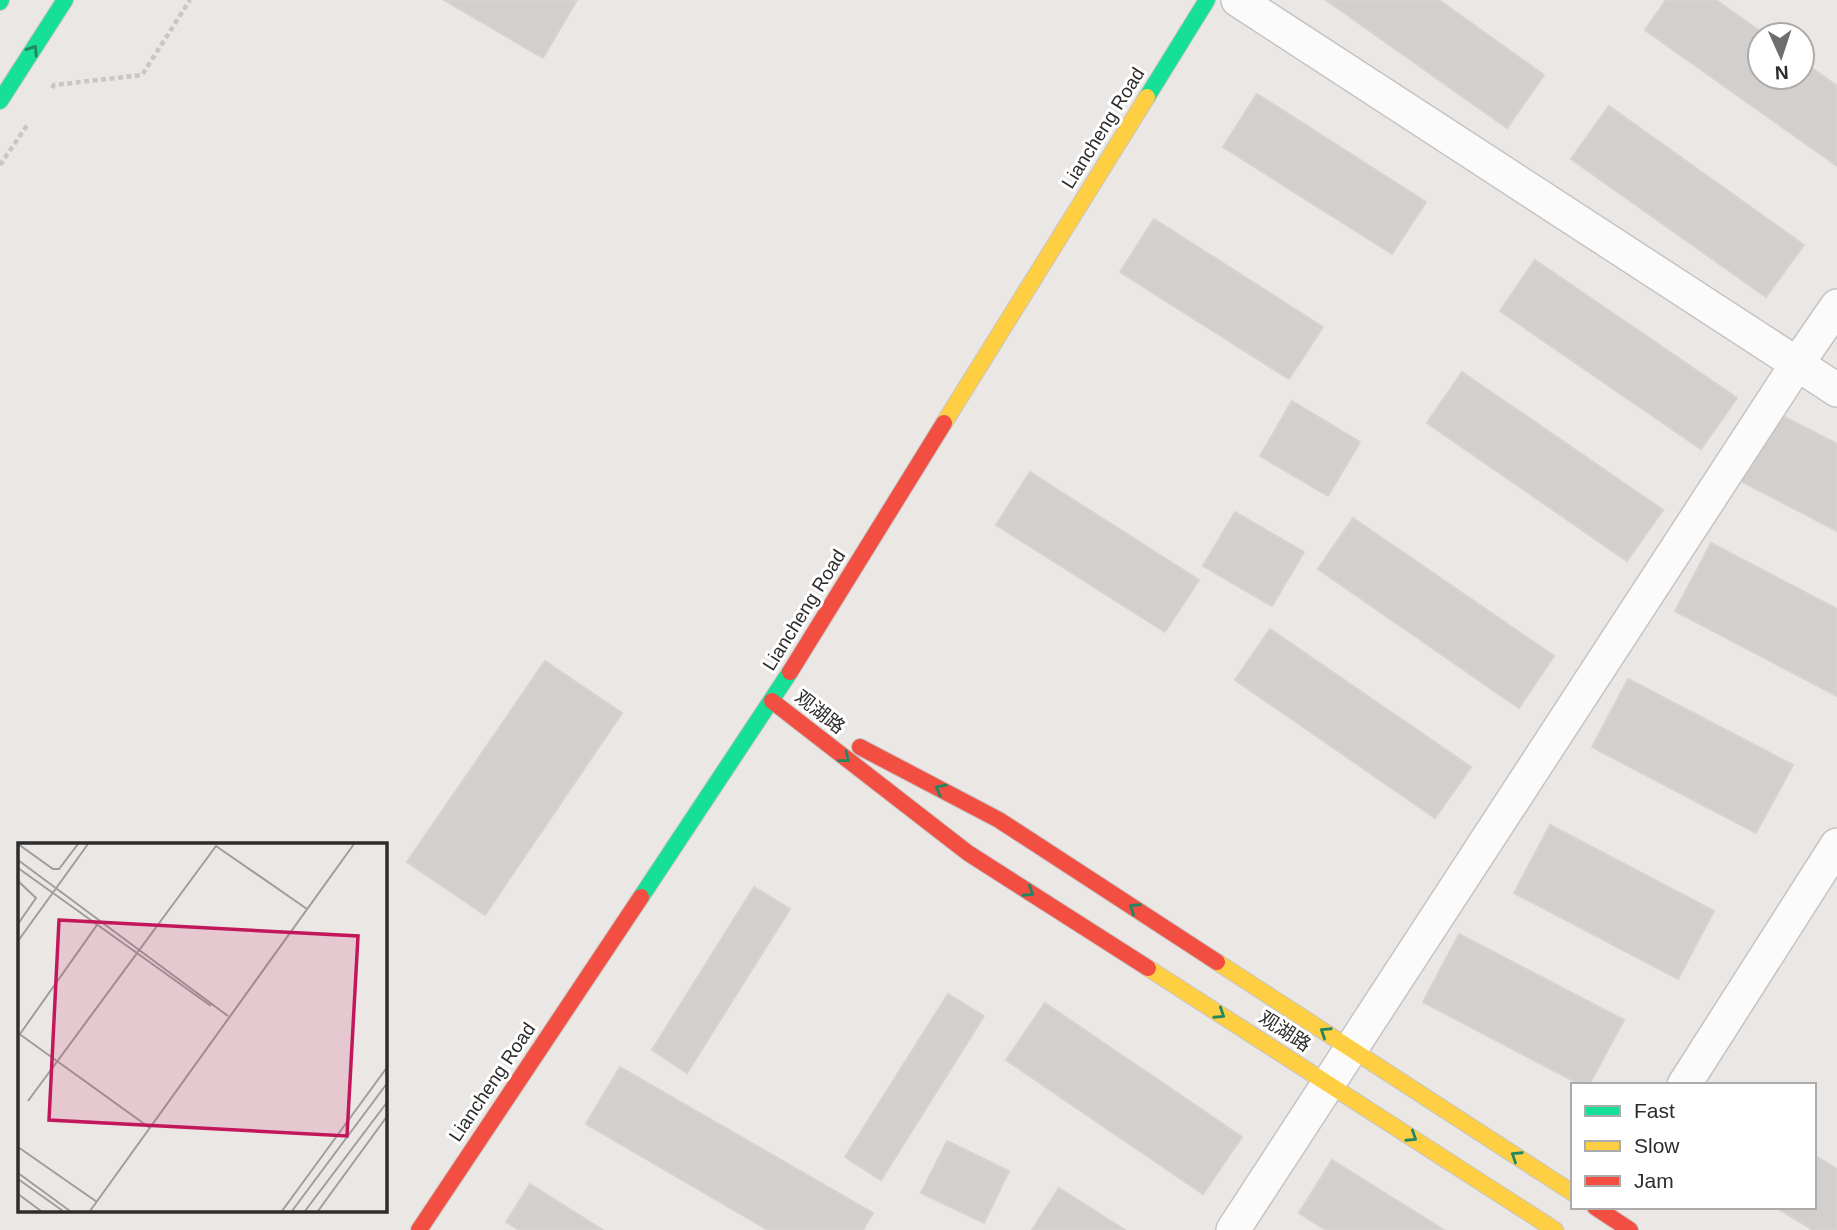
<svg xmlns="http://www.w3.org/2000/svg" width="1837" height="1230" font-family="Helvetica,'Noto Sans SC',sans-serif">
<rect width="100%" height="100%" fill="#ebe7e4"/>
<!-- building -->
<g fill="#d2cfcd" stroke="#d6d3d0" stroke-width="2">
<polygon points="444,0 577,0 543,58"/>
<polygon points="1326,0 1439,0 1544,75 1507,128"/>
<polygon points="1666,0 1716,0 1765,35 1760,35 1760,77 1802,77 1802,61 1837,86 1837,166 1645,30"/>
<polygon points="1257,94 1426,202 1392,254 1223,147"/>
<polygon points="1609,106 1804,245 1766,297 1571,159"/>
<polygon points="1154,219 1323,327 1289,379 1120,272"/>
<polygon points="1535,260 1737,398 1701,449 1500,311"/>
<polygon points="1462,372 1663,510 1627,561 1427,423"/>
<polygon points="1292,401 1360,442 1328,496 1260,456"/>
<polygon points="1775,412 1837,444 1837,531 1739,480"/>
<polygon points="1030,472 1199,580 1165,632 996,525"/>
<polygon points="1235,512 1304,552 1272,606 1203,566"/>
<polygon points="1353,518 1554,656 1519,708 1318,569"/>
<polygon points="1711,543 1837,609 1837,696 1675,611"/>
<polygon points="1270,629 1471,767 1435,818 1235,680"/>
<polygon points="545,661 622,713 485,915 407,862"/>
<polygon points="1628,679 1793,765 1756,833 1592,747"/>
<polygon points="1550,825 1714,911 1678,979 1514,893"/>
<polygon points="754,887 790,909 687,1073 652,1050"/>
<polygon points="1459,934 1624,1020 1589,1085 1581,1085 1423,1002"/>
<polygon points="948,994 984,1016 881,1180 845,1157"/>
<polygon points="1045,1003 1242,1137 1203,1194 1006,1060"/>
<polygon points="620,1067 873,1213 863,1230 768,1230 586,1124"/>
<polygon points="947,1141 1009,1171 984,1223 921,1193"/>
<polygon points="1814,1155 1837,1169 1837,1230 1813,1230 1775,1207 1814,1207"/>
<polygon points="1332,1160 1444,1230 1326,1230 1299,1213"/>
<polygon points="530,1184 603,1230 519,1230 506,1222"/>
<polygon points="1059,1188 1125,1230 1032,1230"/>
</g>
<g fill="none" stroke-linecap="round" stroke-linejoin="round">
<!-- street casing -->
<g stroke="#c5c4c4" stroke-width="36">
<g id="street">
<polyline points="1238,0 1837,390"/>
<polyline points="1684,1085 1837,845"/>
<polyline points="1233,1230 1797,364 1837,306"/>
</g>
</g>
<!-- fast casing -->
<g stroke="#c5c4c4" stroke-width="18">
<g id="fast">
<polyline points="0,2 1,0"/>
<polyline points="1147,97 1207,0"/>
<polyline points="0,101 65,0"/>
<polyline points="641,897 790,672"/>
</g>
</g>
<!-- slow casing -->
<g stroke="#c5c4c4" stroke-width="18">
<g id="slow">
<polyline points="944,423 1147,97"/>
<polyline points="1217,962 1573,1193"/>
<polyline points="1148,968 1555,1230"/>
</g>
</g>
<!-- jam casing -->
<g stroke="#c5c4c4" stroke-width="18">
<g id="jam">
<polyline points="790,672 944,423"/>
<polyline points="772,701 968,853 1148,968"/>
<polyline points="860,747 999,820 1217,962"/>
<polyline points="1595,1207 1630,1230"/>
<polyline points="419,1230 641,897"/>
</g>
</g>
<!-- path -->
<g stroke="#c8c7c7" stroke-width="4.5" stroke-dasharray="5 3.5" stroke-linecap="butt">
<polyline points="52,88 54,85 142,75 190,0"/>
<polyline points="0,165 28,124"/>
</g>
<!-- street -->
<use href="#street" stroke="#fcfbfb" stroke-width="33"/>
<!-- fast -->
<use href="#fast" stroke="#16e098" stroke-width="16"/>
<!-- slow -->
<use href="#slow" stroke="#ffcf43" stroke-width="16"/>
<!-- jam -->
<use href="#jam" stroke="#f24e42" stroke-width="16"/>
</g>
<!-- one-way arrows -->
<defs><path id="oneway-chevron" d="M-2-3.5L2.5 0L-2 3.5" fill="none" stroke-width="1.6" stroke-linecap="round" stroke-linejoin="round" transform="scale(1.75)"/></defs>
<g stroke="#228662">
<use href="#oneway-chevron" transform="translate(33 50) rotate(-57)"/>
<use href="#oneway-chevron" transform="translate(845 758) rotate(38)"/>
<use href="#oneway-chevron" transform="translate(940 789) rotate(-152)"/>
<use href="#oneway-chevron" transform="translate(1029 892) rotate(33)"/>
<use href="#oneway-chevron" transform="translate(1134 908) rotate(-147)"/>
<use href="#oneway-chevron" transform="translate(1220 1014) rotate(33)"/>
<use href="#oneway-chevron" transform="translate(1325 1032) rotate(-147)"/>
<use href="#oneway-chevron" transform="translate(1412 1137) rotate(33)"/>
<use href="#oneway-chevron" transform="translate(1516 1156) rotate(-147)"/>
</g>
<g text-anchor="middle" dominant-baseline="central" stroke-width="6" stroke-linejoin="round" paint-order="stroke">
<!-- street labels -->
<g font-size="19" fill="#2d2d2d" stroke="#fff">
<text transform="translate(1103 128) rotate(-58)">Liancheng Road</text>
<text transform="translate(804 610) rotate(-58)">Liancheng Road</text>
<text transform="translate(820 712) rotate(38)">观湖路</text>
<text transform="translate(1285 1031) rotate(33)">观湖路</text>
<text transform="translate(492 1082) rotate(-56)">Liancheng Road</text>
</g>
</g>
<!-- overview -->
<g transform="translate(18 843)">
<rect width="369" height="369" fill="#ebe7e4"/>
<path fill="none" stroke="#9f9d9b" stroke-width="2" d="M 0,1 L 35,26 L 41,26 L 60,1M 0,17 L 210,173M 0,25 L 193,163M 0,38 L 18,55 L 0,81M 0,98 L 70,1M 0,190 L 132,285M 2,191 L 79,82M 10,258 L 198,3 L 289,66M 0,304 L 79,359M 0,330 L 52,368M 0,336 L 45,368M 0,351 L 23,368M 72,368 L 336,1M 264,368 L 370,223M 274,368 L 370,239M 287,368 L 370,258M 300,368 L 370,272"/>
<path fill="#c2185b" fill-opacity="0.15" stroke="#c2185b" stroke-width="3.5" d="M 41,77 L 340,93 L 329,293 L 31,277 Z"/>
<rect width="369" height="369" fill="none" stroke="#2d2d2d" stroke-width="3.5"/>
</g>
<!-- legend -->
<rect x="1571" y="1083" width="245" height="126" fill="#ffffff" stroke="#ababab" stroke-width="2"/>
<rect x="1585" y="1106" width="35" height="10" fill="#16e098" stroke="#ababab" stroke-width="2"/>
<text x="1634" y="1118" font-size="21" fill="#2d2d2d">Fast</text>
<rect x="1585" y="1141" width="35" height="10" fill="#ffcf43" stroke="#ababab" stroke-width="2"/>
<text x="1634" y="1153" font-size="21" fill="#2d2d2d">Slow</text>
<rect x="1585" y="1176" width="35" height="10" fill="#f24e42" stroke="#ababab" stroke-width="2"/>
<text x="1634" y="1188" font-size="21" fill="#2d2d2d">Jam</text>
<!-- north arrow -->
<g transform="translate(1781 56) rotate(177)"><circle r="33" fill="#ffffff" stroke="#ababab" stroke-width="2"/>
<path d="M0-5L12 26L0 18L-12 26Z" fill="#706e6d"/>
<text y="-10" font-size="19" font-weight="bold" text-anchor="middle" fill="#2d2d2d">N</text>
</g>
</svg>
